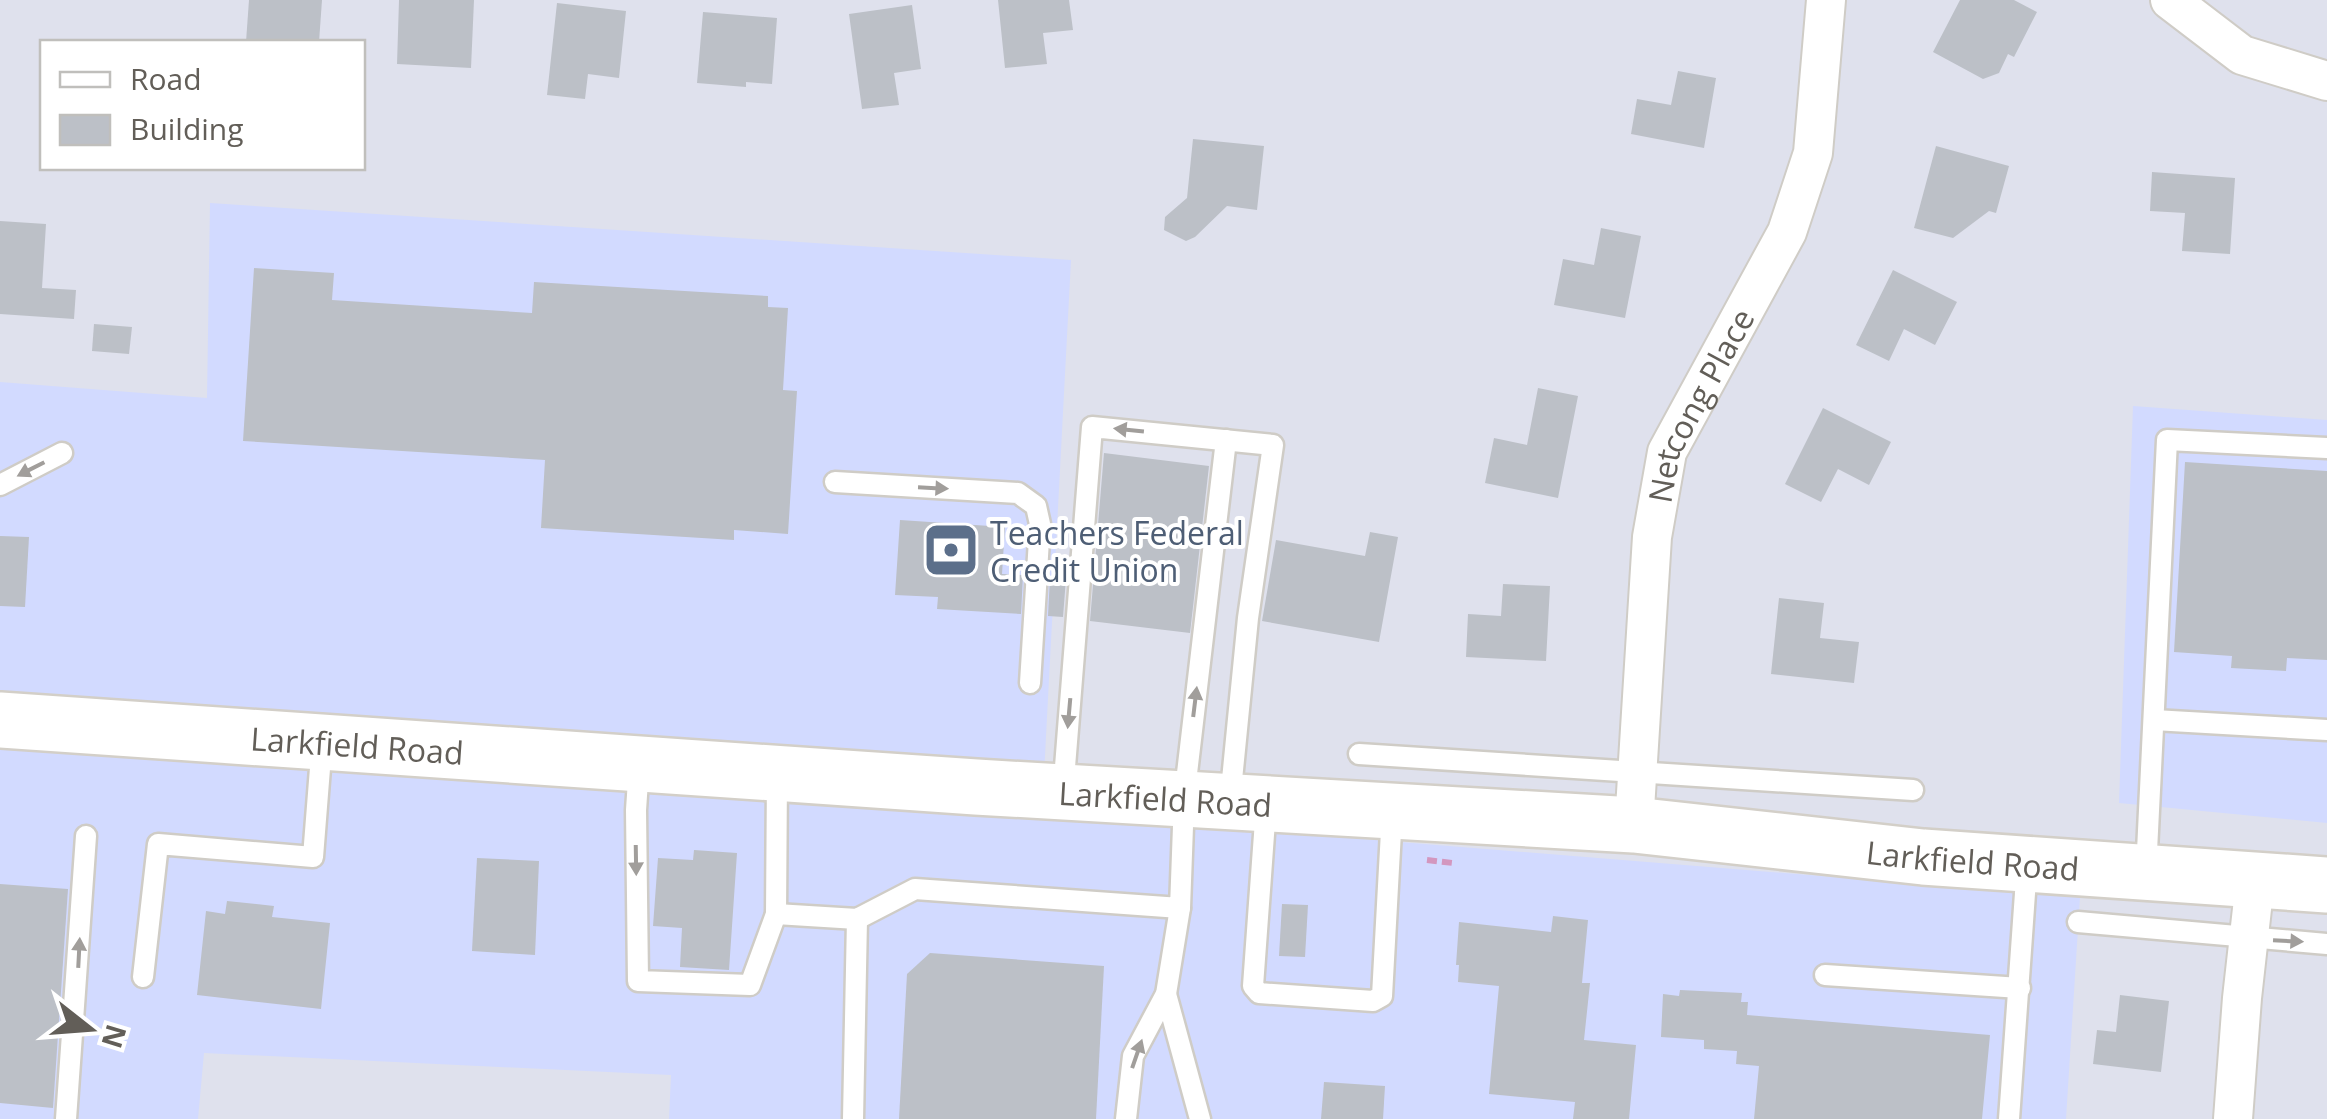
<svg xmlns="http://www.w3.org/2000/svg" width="2327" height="1119" font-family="'Open Sans',sans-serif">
<rect width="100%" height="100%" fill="#dfe1ed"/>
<!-- commercial -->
<g fill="#d2daff">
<polygon points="210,203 1071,260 1042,813 2080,897 2066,1119 669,1119 671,1075 204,1053 198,1119 0,1119 0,382 207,398"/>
<polygon points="2133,406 2327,420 2327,823 2119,803"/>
</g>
<!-- building -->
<g fill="#bcc0c7">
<polygon points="249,0 322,0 319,42 246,42"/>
<polygon points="399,0 474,0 471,68 397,64"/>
<polygon points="998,0 1069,0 1073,30 1043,33 1047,64 1005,68"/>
<polygon points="1960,0 2014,0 2037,12 2014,57 2008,54 1999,73 1983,79 1933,52"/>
<polygon points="557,3 626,11 619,78 588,74 585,99 547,95"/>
<polygon points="912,5 921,69 894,73 899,105 862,109 849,14"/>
<polygon points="703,12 777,18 772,84 746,82 746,87 697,83"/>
<polygon points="1678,71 1716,78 1704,148 1631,134 1637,99 1671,105"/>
<polygon points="1193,139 1264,146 1257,210 1227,206 1195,237 1186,241 1164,230 1165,217 1187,198"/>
<polygon points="1936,146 2009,166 1996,213 1989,211 1953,238 1914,228"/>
<polygon points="2152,172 2235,178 2230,254 2182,251 2185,213 2150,211"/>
<polygon points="0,221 46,224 42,288 76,290 74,319 0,314"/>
<polygon points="1601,228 1641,236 1625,318 1554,305 1563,259 1594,265"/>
<polygon points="254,268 334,273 332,300 532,313 534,282 768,296 768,307 788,308 783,390 797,391 788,534 734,530 734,540 541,528 545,460 243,441"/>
<polygon points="1893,270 1957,302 1935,345 1904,329 1889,361 1856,345"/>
<polygon points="94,324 132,327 129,354 92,351"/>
<polygon points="1538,388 1578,396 1558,498 1485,483 1494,438 1527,445"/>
<polygon points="1823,408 1891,442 1869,485 1838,469 1821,502 1785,484"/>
<polygon points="1104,453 1209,466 1190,633 1090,621"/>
<polygon points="2185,462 2327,471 2327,660 2287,658 2286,671 2231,668 2232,656 2174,652"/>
<polygon points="900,520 1005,527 1002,574 1023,575 1021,614 937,609 938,597 895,595"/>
<polygon points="1370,532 1398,537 1379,642 1262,621 1276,540 1365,556"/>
<polygon points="0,536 29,537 25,607 0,606"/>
<polygon points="1050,577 1066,578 1063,617 1048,616"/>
<polygon points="1503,584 1550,586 1546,661 1466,657 1468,614 1501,616"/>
<polygon points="1779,598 1824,603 1820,638 1859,642 1854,683 1771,674"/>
<polygon points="694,850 737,853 729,970 680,967 682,928 653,926 658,858 693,860"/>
<polygon points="477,858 539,861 535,955 472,951"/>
<polygon points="0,884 68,889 53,1108 0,1103"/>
<polygon points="227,901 274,906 272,917 330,923 321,1009 197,995 206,911 225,914"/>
<polygon points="1282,904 1308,905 1305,957 1279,956"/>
<polygon points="1553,916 1588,920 1582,983 1590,983 1584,1040 1636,1045 1629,1119 1573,1119 1575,1102 1489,1094 1499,986 1458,982 1459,965 1456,965 1459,922 1551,932"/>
<polygon points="930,953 1104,966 1096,1119 899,1119 907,974"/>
<polygon points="1680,990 1742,993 1741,1002 1748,1002 1747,1015 1990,1035 1982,1119 1754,1119 1759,1066 1736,1064 1737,1051 1704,1049 1704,1040 1661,1037 1663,994 1679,996"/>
<polygon points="2120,995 2169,1001 2161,1072 2093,1064 2097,1030 2116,1032"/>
<polygon points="1324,1082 1385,1086 1383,1119 1321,1119"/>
</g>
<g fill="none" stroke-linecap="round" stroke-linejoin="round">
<!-- lane casing -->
<g stroke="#cfccc6" stroke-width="25">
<g id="lane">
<polyline points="835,482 1018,493 1036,506 1040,524 1030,683"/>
<polyline points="0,485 62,453"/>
<polyline points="2154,720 2327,730"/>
<polyline points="1359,754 1913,790"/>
<polyline points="639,766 636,810 638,981 750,985 776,914 777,775"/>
<polyline points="1063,792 1092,427 1273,445 1248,618 1230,800"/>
<polyline points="1266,807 1253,986 1259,993 1373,1001 1382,996 1392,813"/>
<polyline points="2146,872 2167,440 2327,448"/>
<polyline points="776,914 857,919 915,889 1180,908 1184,799 1226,440"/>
<polyline points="2078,922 2327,944"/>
<polyline points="1825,975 2020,988"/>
<polyline points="143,977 158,844 313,857 322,743"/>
<polyline points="1166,994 1200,1119"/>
<polyline points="66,1119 86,836"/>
<polyline points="853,1119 857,919"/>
<polyline points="1126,1119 1133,1056 1166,994 1180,908"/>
<polyline points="2009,1119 2027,865"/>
</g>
</g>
<!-- street casing -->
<g stroke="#cfccc6" stroke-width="42">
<g id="street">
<polyline points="2170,0 2242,55 2327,81"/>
<path id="s1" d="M 1634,825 L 1652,537 L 1667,452 L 1787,232 L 1813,153 L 1826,0"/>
<polyline points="2233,1119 2242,998 2255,882"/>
</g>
</g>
<!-- secondary casing -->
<g stroke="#d3cfc8" stroke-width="60">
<g id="secondary">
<path id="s2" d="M 0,720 L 976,787 L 1634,825 L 1923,857 L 2327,885"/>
</g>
</g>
<!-- path -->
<polyline stroke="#d397bf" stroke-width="6" stroke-dasharray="10 5" stroke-linecap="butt" points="1427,860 1453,863"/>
<!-- lane -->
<use href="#lane" stroke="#fff" stroke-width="20"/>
<!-- street -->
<use href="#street" stroke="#fff" stroke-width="38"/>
<!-- secondary -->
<use href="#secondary" stroke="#fff" stroke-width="55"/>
</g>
<!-- one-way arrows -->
<defs><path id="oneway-solid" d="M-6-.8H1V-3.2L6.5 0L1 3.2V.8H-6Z" transform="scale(2.5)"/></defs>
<g fill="#a19e9b">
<use href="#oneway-solid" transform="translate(1129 430) rotate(-174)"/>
<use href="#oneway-solid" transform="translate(31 469) rotate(153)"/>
<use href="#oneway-solid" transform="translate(933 488) rotate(3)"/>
<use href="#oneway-solid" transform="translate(1195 702) rotate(-83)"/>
<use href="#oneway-solid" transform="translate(1069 713) rotate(95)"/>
<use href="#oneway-solid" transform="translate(636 860) rotate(89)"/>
<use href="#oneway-solid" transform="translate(2288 941) rotate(3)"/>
<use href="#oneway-solid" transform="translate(79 953) rotate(-87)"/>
<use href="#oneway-solid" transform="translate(1137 1054) rotate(-71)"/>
</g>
<!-- icons -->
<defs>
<g id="bank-square" transform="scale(2.875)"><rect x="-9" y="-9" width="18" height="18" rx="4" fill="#5c6f8a" stroke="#fff"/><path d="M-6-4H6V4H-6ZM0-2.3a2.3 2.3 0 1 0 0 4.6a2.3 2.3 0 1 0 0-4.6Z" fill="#fff"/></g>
</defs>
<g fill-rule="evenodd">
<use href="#bank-square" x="951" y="550"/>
</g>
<g text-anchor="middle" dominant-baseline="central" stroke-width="8" stroke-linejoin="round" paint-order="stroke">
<!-- street labels -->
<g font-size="32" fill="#625e58" stroke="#fff">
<text stroke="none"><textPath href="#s1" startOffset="430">Netcong Place</textPath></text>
<text stroke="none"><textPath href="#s2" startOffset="358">Larkfield Road</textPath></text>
<text stroke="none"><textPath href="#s2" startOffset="1168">Larkfield Road</textPath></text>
<text stroke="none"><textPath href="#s2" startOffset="1978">Larkfield Road</textPath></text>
</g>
<!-- service labels -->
<g font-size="32" fill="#4e5e75" stroke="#fff" text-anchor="start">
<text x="990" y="532">Teachers Federal<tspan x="990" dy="37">Credit Union</tspan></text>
</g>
</g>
<!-- legend -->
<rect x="40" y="40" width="325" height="130" fill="#ffffff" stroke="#c0bfbc" stroke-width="2.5"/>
<rect x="60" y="72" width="50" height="15" fill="#ffffff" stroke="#c0bfbc" stroke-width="2.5"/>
<text x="130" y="90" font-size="30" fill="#625e58">Road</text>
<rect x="60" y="115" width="50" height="30" fill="#bcc0c7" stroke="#c0bfbc" stroke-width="2.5"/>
<text x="130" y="140" font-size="30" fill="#625e58">Building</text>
<!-- north arrow -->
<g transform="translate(90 1029) rotate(107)" stroke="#ffffff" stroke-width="8" paint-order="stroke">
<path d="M0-8L18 38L0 25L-18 38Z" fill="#625e58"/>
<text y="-15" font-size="28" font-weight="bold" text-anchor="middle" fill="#625e58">N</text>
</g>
</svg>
